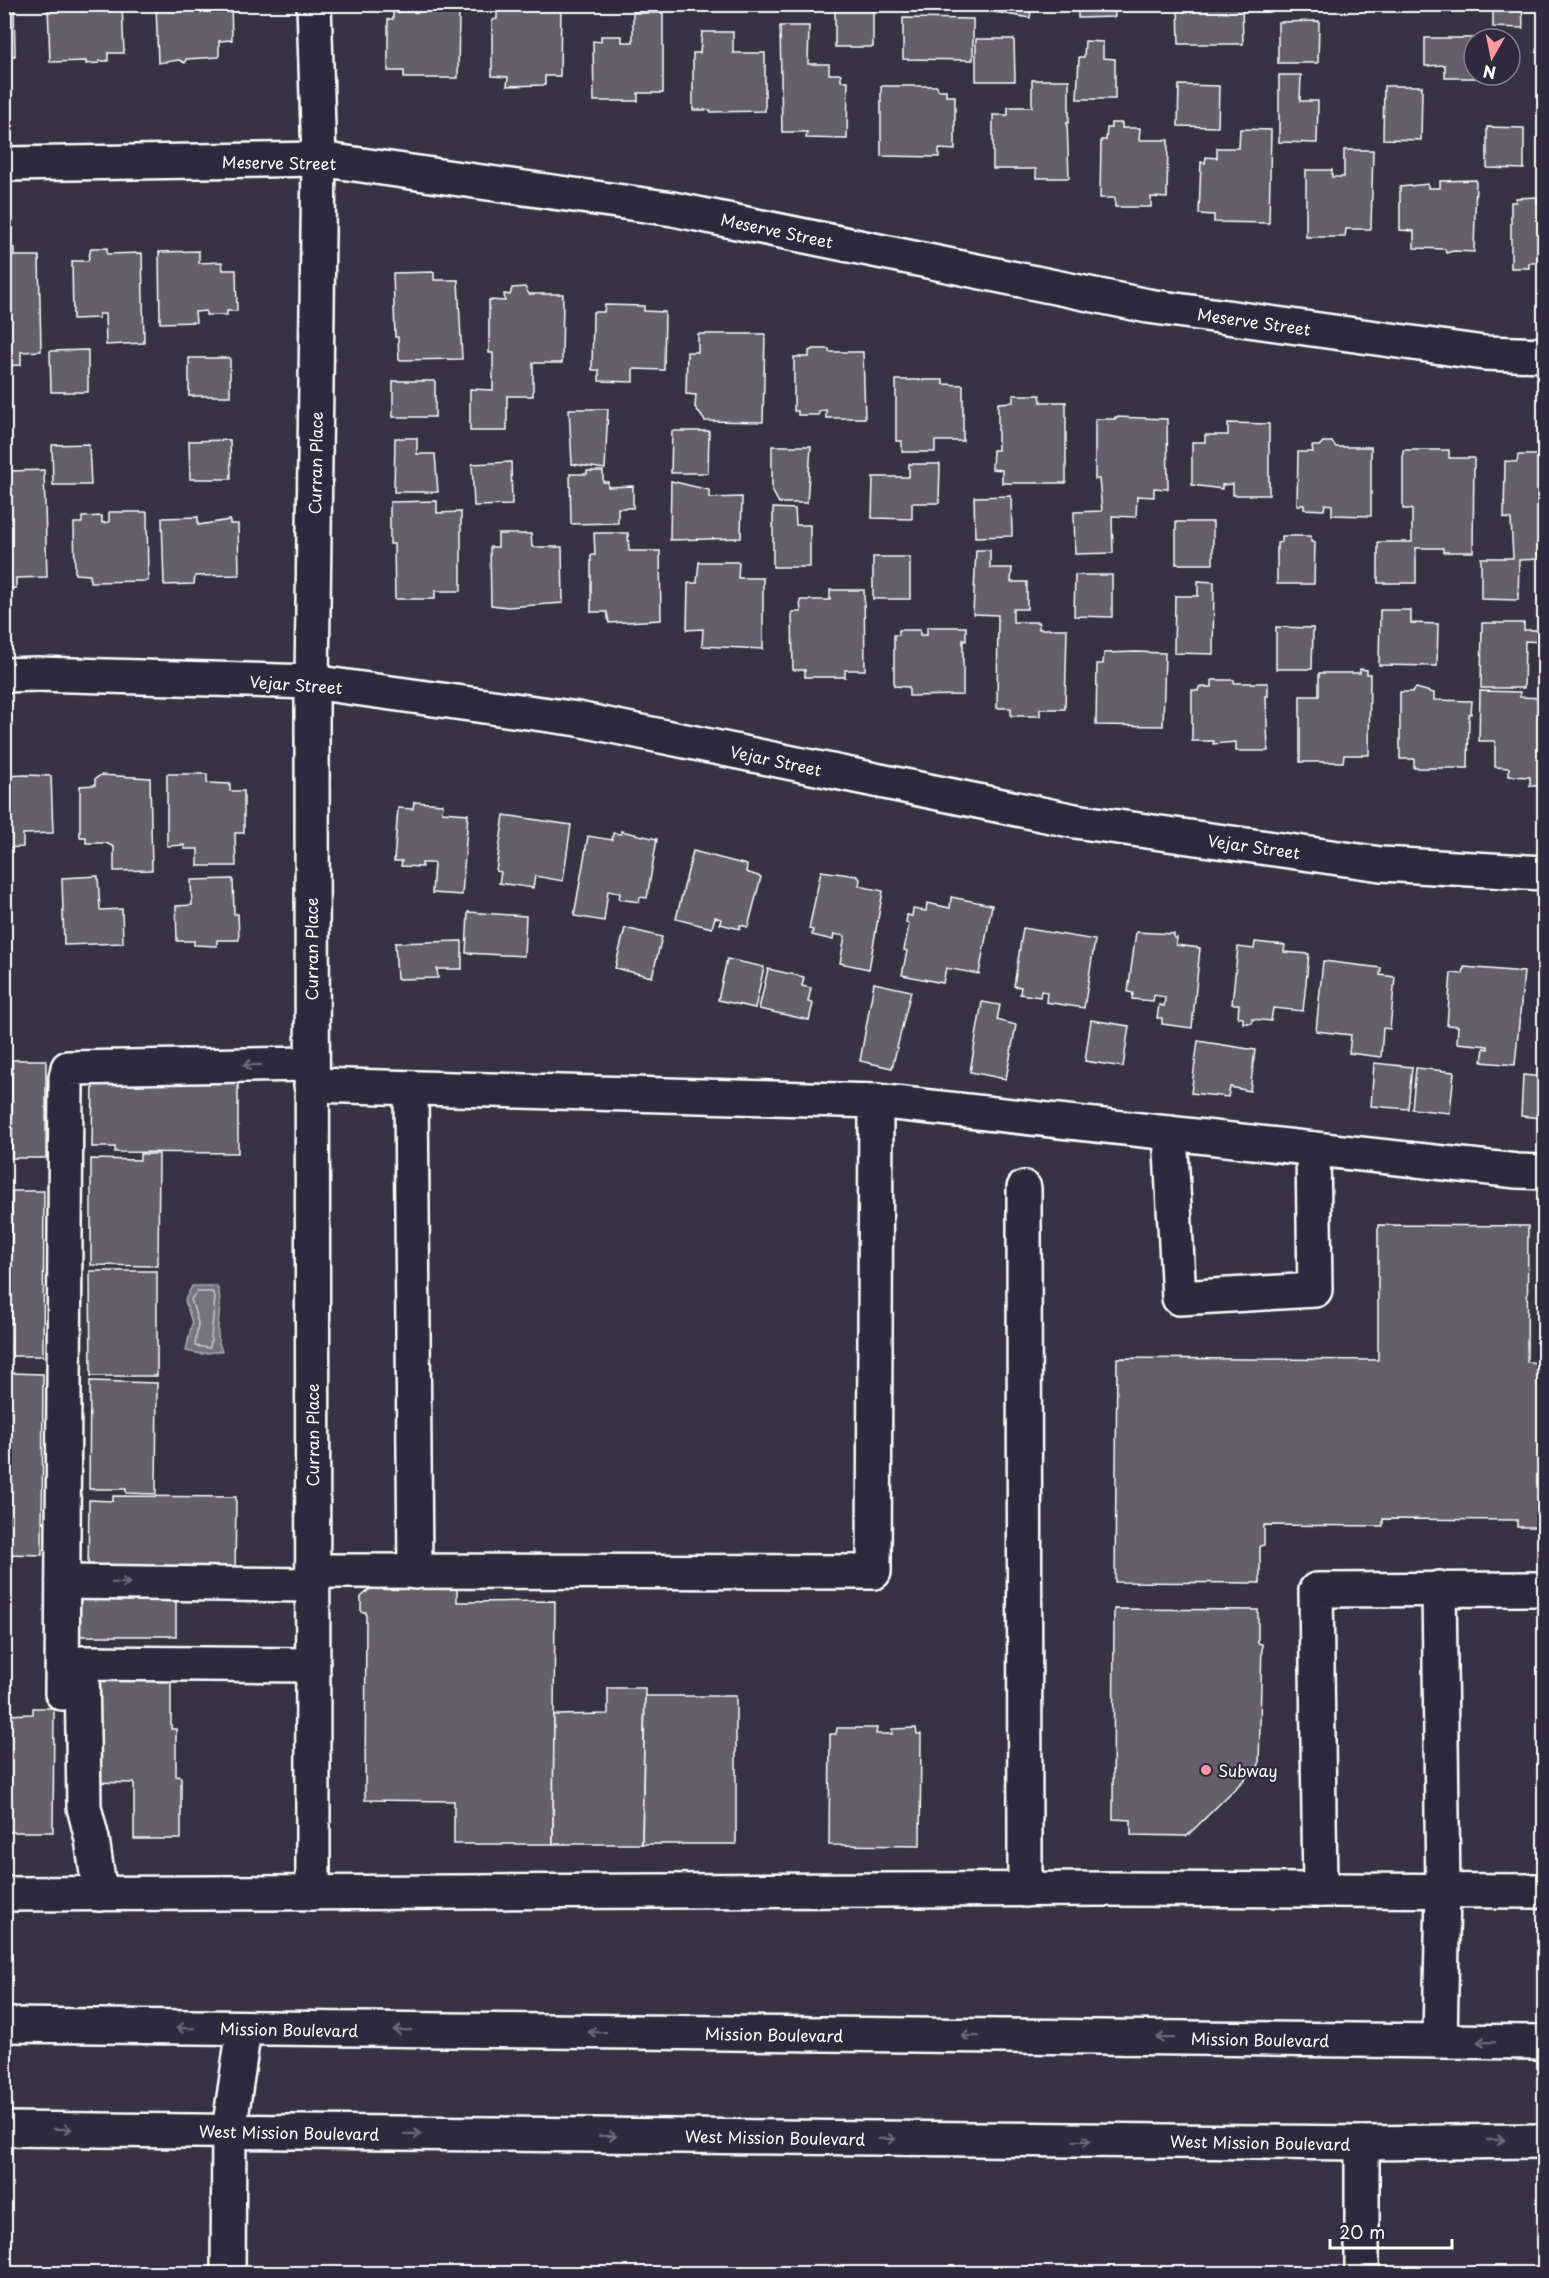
<svg xmlns="http://www.w3.org/2000/svg" width="1549" height="2278" font-family="'Playpen Sans',sans-serif">
<rect width="100%" height="100%" fill="#373345"/>
<filter id="ink" filterUnits="userSpaceOnUse"><feTurbulence type="fractalNoise" baseFrequency=".0167" numOctaves="2"/><feDisplacementMap in="SourceGraphic" scale="12" xChannelSelector="R" yChannelSelector="G"/><feConvolveMatrix kernelMatrix="1 2 1 2 8 2 1 2 1" color-interpolation-filters="sRGB"/></filter>
<g filter="url(#ink)">
<!-- water -->
<path fill="#76737f" stroke="#adabb2" stroke-width="1.5" d="M 192,1286 L 217,1286 C 226,1307 211,1328 222,1351 L 201,1354 L 186,1351 L 192,1323 L 185,1300 Z"/>
<g fill="none" stroke-linecap="round" stroke-linejoin="round">
<!-- shore -->
<polygon stroke="#c8c7cc" stroke-width="1.5" points="197,1292 212,1292 215,1297 210,1348 195,1346 198,1323 191,1299"/>
</g>
<!-- building -->
<g fill="#635f6d" stroke="#fff" stroke-width="1.5">
<polygon points="4,4 14,4 15,56 4,56"/>
<polygon points="48,4 122,4 124,53 108,53 108,61 99,61 99,63 86,64 86,61 50,62"/>
<polygon points="156,4 231,4 232,40 219,41 219,57 186,59 185,63 179,60 158,63"/>
<polygon points="526,4 561,4 560,76 545,76 545,85 507,86 508,77 492,76 492,20 497,19 497,7"/>
<polygon points="569,4 607,4 607,6 569,7"/>
<polygon points="978,4 1032,4 1030,18 978,9"/>
<polygon points="1078,4 1114,4 1115,17 1078,18"/>
<polygon points="1178,4 1242,4 1243,44 1179,44"/>
<polygon points="1493,4 1522,4 1523,28 1493,27"/>
<rect x="835" y="6" width="38" height="41"/>
<polygon points="459,10 458,78 404,78 404,71 388,71 388,19 393,19 393,12"/>
<polygon points="633,13 663,13 663,93 638,93 638,101 594,101 593,41 601,42 601,36 622,36 622,42 633,42"/>
<polygon points="903,18 973,19 973,60 903,59"/>
<polygon points="1319,21 1318,63 1278,63 1278,22"/>
<polygon points="780,26 809,26 808,64 829,64 829,74 841,74 841,81 848,81 847,139 806,138 807,132 782,132"/>
<polygon points="702,32 733,32 733,53 765,53 765,111 710,112 710,110 693,110 693,53 700,53"/>
<polygon points="1425,38 1482,38 1474,39 1474,75 1482,75 1482,78 1445,78 1445,65 1425,66"/>
<polygon points="976,39 1014,39 1015,81 976,81"/>
<polygon points="1085,41 1103,42 1103,58 1115,59 1115,99 1077,99 1079,57 1084,57"/>
<polygon points="1279,75 1301,75 1300,101 1318,101 1317,143 1279,142"/>
<polygon points="1032,80 1069,80 1069,123 1067,122 1069,178 1036,178 1036,169 993,169 993,115 1008,115 1008,107 1032,107"/>
<polygon points="1179,85 1219,86 1218,127 1178,126"/>
<polygon points="881,86 937,86 938,90 946,90 946,96 955,96 955,150 939,149 939,157 881,156"/>
<polygon points="1384,86 1422,86 1421,140 1383,139"/>
<polygon points="1111,123 1122,123 1122,128 1140,128 1139,140 1168,140 1167,198 1151,197 1151,207 1115,207 1115,198 1100,198 1101,140 1106,140 1107,128 1111,128"/>
<polygon points="1487,127 1524,128 1524,169 1487,168"/>
<polygon points="1240,129 1271,130 1269,223 1214,222 1214,215 1199,214 1201,162 1205,163 1206,157 1217,158 1217,148 1239,148"/>
<polygon points="1344,150 1373,150 1371,229 1346,229 1345,237 1306,237 1306,170 1332,170 1332,177 1344,177"/>
<polygon points="1476,180 1474,252 1453,251 1446,253 1445,249 1414,248 1414,231 1400,230 1400,187 1428,184 1428,188 1440,188 1440,181"/>
<polygon points="1537,197 1537,203 1544,203 1544,263 1529,263 1529,268 1511,268 1511,202 1516,202 1516,198"/>
<polygon points="4,248 14,248 14,256 39,256 41,351 21,352 21,365 4,366"/>
<polygon points="91,248 107,248 107,254 142,253 144,343 106,345 105,314 99,314 99,318 73,319 72,261 88,261"/>
<polygon points="199,251 199,263 222,262 223,270 236,270 237,311 227,311 227,315 206,315 206,311 195,312 196,322 160,323 159,252"/>
<polygon points="434,272 434,280 458,280 462,359 399,360 398,337 395,337 393,273"/>
<polygon points="525,287 529,294 563,294 562,363 533,363 533,396 507,396 507,431 470,431 470,389 493,390 493,353 489,353 489,300 505,301 504,294 510,295 512,288"/>
<polygon points="605,305 644,306 644,311 665,312 664,370 633,369 633,382 599,381 599,370 592,370 593,312 604,312"/>
<polygon points="698,334 765,334 763,422 705,421 695,407 696,395 686,394 687,352 698,352"/>
<polygon points="813,349 829,349 829,352 863,352 865,418 826,418 826,410 819,411 819,415 798,415 798,411 794,411 794,357 809,357 809,351"/>
<polygon points="88,350 88,392 51,392 50,351"/>
<rect x="189" y="358" width="41" height="38"/>
<polygon points="896,380 943,380 943,384 963,385 963,441 935,441 935,452 902,452 902,441 896,441"/>
<rect x="393" y="381" width="42" height="36"/>
<polygon points="1013,395 1040,395 1041,402 1066,402 1066,483 1002,483 1002,470 992,469 993,450 998,450 998,403 1013,402"/>
<polygon points="569,409 608,409 605,469 572,464"/>
<polygon points="1115,417 1167,419 1168,489 1154,488 1154,497 1137,496 1136,517 1112,516 1113,553 1075,554 1074,512 1102,511 1099,479 1095,479 1095,419 1115,419"/>
<polygon points="1228,423 1269,424 1269,495 1233,495 1233,484 1222,485 1222,489 1192,485 1192,442 1205,442 1205,435 1228,435"/>
<polygon points="672,431 709,431 708,473 671,473"/>
<polygon points="395,438 417,438 417,454 435,454 438,492 394,492"/>
<polygon points="230,440 231,479 190,479 189,441"/>
<polygon points="1323,442 1332,442 1336,447 1371,447 1371,516 1332,515 1332,505 1325,504 1324,510 1304,509 1304,505 1297,505 1298,452 1313,452 1312,446 1319,446"/>
<polygon points="89,444 91,485 53,485 52,445"/>
<polygon points="772,446 811,446 807,503 779,503 772,490"/>
<polygon points="1403,450 1449,450 1449,458 1474,458 1473,552 1443,552 1443,548 1416,548 1416,583 1378,583 1378,542 1412,542 1412,509 1403,509"/>
<polygon points="1518,455 1544,455 1544,548 1538,553 1539,559 1519,560 1518,600 1481,599 1481,558 1513,558 1511,519 1504,518 1505,461 1517,462"/>
<polygon points="511,462 512,505 474,506 472,464"/>
<polygon points="909,464 940,464 939,503 912,503 912,519 872,518 873,477 909,477"/>
<polygon points="44,470 47,577 16,578 16,588 4,589 4,484 11,484 11,471"/>
<polygon points="587,471 603,471 603,482 608,482 608,487 633,486 633,508 618,508 618,523 571,524 570,474 587,474"/>
<polygon points="671,481 709,490 709,498 742,497 741,538 670,540"/>
<polygon points="1011,496 1012,536 975,537 974,497"/>
<polygon points="437,501 437,513 461,512 461,591 435,591 435,599 395,599 394,544 390,544 390,502"/>
<polygon points="773,508 795,509 796,525 810,525 810,567 773,567"/>
<polygon points="109,512 147,512 148,581 90,582 90,575 75,574 74,523 82,523 82,517 102,516 102,523 109,522"/>
<polygon points="198,517 198,525 230,520 230,524 238,524 239,575 195,576 194,584 164,585 162,518"/>
<rect x="1176" y="522" width="37" height="42"/>
<polygon points="594,533 628,533 629,551 660,551 661,620 609,623 607,612 591,612 591,555 595,555"/>
<polygon points="498,534 531,534 532,547 562,547 563,603 508,607 491,605 490,547 498,547"/>
<polygon points="1282,536 1311,536 1311,542 1315,542 1314,584 1277,584 1277,543 1282,542"/>
<polygon points="976,550 990,550 990,568 1012,568 1011,582 1027,582 1027,609 1013,609 1013,622 1039,622 1039,629 1067,629 1065,709 1040,709 1040,716 1011,716 1011,708 997,708 998,615 973,614"/>
<rect x="873" y="557" width="37" height="42"/>
<polygon points="699,562 739,562 738,578 763,578 763,649 702,646 703,629 687,630 688,583 697,583"/>
<polygon points="1075,575 1112,575 1112,617 1074,616"/>
<polygon points="1198,581 1214,582 1213,654 1174,653 1175,596 1198,596"/>
<polygon points="830,590 864,590 865,670 845,670 845,677 805,677 805,670 793,670 792,612 801,612 800,600 830,600"/>
<polygon points="1380,610 1411,610 1411,623 1438,624 1437,666 1379,665"/>
<polygon points="1482,623 1524,623 1524,630 1542,630 1542,642 1525,641 1524,688 1481,688"/>
<polygon points="927,627 966,627 966,641 963,640 963,695 909,696 909,687 894,686 894,635 899,635 899,630 920,630 920,635 927,635"/>
<polygon points="1276,627 1313,628 1312,669 1276,669"/>
<polygon points="1136,652 1165,653 1163,726 1096,725 1097,664 1103,664 1104,653"/>
<polygon points="1360,669 1367,670 1367,674 1370,674 1369,755 1344,755 1343,762 1300,762 1300,696 1319,696 1319,673 1360,673"/>
<polygon points="1212,680 1234,680 1234,683 1268,683 1268,696 1266,696 1268,751 1236,751 1236,742 1213,744 1214,741 1192,741 1192,690 1198,691 1199,687 1212,687"/>
<polygon points="1416,688 1434,693 1434,700 1472,701 1471,714 1469,714 1468,768 1414,768 1414,759 1400,759 1400,692 1412,692"/>
<polygon points="1480,691 1520,692 1520,697 1544,698 1544,786 1530,786 1530,777 1509,776 1509,768 1495,767 1495,741 1479,741"/>
<polygon points="167,774 207,774 207,783 230,784 230,791 244,791 244,833 235,833 236,866 198,866 198,849 184,849 184,845 167,846"/>
<polygon points="26,775 51,776 53,833 23,834 23,847 4,848 4,776"/>
<polygon points="101,775 150,778 152,870 114,871 114,847 106,843 86,843 86,837 80,837 80,786 95,785 95,779"/>
<polygon points="414,802 443,804 442,812 468,814 462,895 432,893 434,863 422,863 422,867 401,866 402,861 394,861 398,808 413,809"/>
<polygon points="504,815 571,825 563,881 535,876 533,888 499,883 501,872 496,871"/>
<polygon points="621,831 657,839 647,898 640,897 639,902 619,899 620,893 608,891 604,921 574,916 588,836 612,840 613,833 621,834"/>
<polygon points="693,851 747,865 746,872 761,877 748,927 740,925 740,929 720,924 721,919 715,917 712,928 676,919"/>
<polygon points="821,871 857,876 860,879 859,886 883,891 869,969 840,963 845,936 834,934 833,940 812,935 813,930 809,929"/>
<polygon points="98,876 100,910 122,909 123,943 64,945 62,878"/>
<polygon points="233,879 234,914 238,914 239,940 217,940 217,946 194,945 194,941 177,941 176,906 192,905 191,880"/>
<polygon points="951,897 992,905 979,974 946,968 943,983 902,975 907,951 904,950 909,924 906,923 907,915 912,916 913,909 926,911 927,903 950,908"/>
<polygon points="468,912 526,916 524,956 466,953"/>
<polygon points="625,928 662,937 652,977 615,968"/>
<polygon points="1023,928 1095,940 1084,1008 1046,1002 1047,992 1041,991 1040,997 1020,994 1021,987 1014,986"/>
<polygon points="1136,932 1174,934 1174,938 1177,938 1176,945 1200,948 1192,1028 1162,1024 1162,1018 1157,1018 1159,1005 1164,1006 1165,997 1154,995 1153,1001 1132,999 1133,993 1128,992"/>
<polygon points="462,941 462,969 437,969 438,978 397,979 395,943"/>
<polygon points="1255,942 1285,945 1284,952 1309,954 1303,1011 1273,1008 1271,1021 1252,1019 1252,1023 1243,1023 1243,1018 1238,1017 1239,1004 1232,1004 1238,947 1254,949"/>
<polygon points="727,959 764,967 755,1008 718,1000"/>
<polygon points="1323,961 1381,968 1380,975 1395,977 1390,1029 1383,1028 1381,1057 1349,1053 1351,1035 1316,1031"/>
<polygon points="1464,967 1524,972 1515,1065 1482,1062 1484,1048 1488,1049 1488,1046 1457,1043 1458,1026 1447,1025 1451,973 1463,974"/>
<polygon points="768,969 804,977 802,986 811,988 808,1002 813,1003 809,1020 759,1009"/>
<polygon points="874,983 911,991 892,1068 860,1061"/>
<polygon points="982,1002 1000,1005 997,1020 1016,1025 1006,1079 970,1072"/>
<polygon points="1091,1020 1129,1026 1123,1067 1085,1061"/>
<polygon points="1198,1041 1255,1050 1250,1091 1230,1087 1228,1097 1191,1093"/>
<rect x="12" y="1060" width="34" height="98"/>
<polygon points="1374,1063 1412,1067 1408,1109 1371,1106"/>
<polygon points="1416,1068 1454,1072 1450,1113 1412,1109"/>
<polygon points="238,1073 238,1153 115,1152 115,1147 92,1147 93,1076"/>
<polygon points="1523,1075 1544,1077 1544,1118 1521,1116"/>
<polygon points="140,1154 159,1154 158,1266 91,1265 91,1159 140,1160"/>
<polygon points="12,1191 44,1191 43,1356 11,1356"/>
<polygon points="1378,1225 1528,1226 1527,1362 1544,1363 1544,1527 1517,1527 1517,1520 1383,1519 1383,1526 1264,1525 1264,1545 1260,1546 1260,1583 1115,1582 1117,1358 1378,1360"/>
<polygon points="90,1271 157,1271 157,1376 91,1376"/>
<polygon points="9,1373 43,1374 42,1555 8,1554"/>
<polygon points="90,1381 157,1383 156,1494 126,1493 126,1489 89,1489"/>
<polygon points="113,1496 236,1497 235,1577 88,1571 89,1500 113,1501"/>
<polygon points="371,1588 457,1588 457,1602 555,1601 553,1844 454,1844 454,1801 365,1800 366,1612 361,1612 361,1597"/>
<polygon points="73,1594 176,1595 176,1636 73,1636"/>
<polygon points="1114,1609 1258,1610 1258,1643 1262,1644 1259,1765 1187,1836 1131,1835 1131,1820 1113,1819"/>
<polygon points="92,1678 171,1678 171,1729 176,1729 176,1776 181,1777 181,1839 134,1839 134,1783 88,1782"/>
<polygon points="608,1688 645,1688 642,1844 553,1844 554,1715 608,1714"/>
<polygon points="645,1696 736,1696 736,1844 642,1844"/>
<polygon points="33,1708 54,1708 53,1832 6,1832 6,1715 33,1714"/>
<polygon points="837,1728 877,1728 876,1734 892,1734 892,1729 916,1728 917,1734 921,1734 920,1846 829,1845 830,1734 836,1734"/>
</g>
<g fill="none" stroke-linecap="round" stroke-linejoin="round">
<!-- minor casing -->
<g stroke="#fff" stroke-width="38">
<g id="minor">
<polyline points="4,164 319,159 673,209 1148,306 1484,353 1544,355"/>
<polyline points="4,675 37,674 312,682 362,689 578,719 1075,821 1381,864 1544,873"/>
<polyline points="311,1085 876,1101 874,1572 312,1571"/>
<polyline points="411,1088 415,1572"/>
<polyline points="876,1101 1517,1171 1544,1172"/>
<polyline points="1170,1133 1179,1298 1315,1290 1313,1149"/>
<polyline points="1024,1188 1025,1890"/>
<polyline points="63,1582 312,1585"/>
<polyline points="1439,1588 1443,1890 1440,2041"/>
<polyline points="62,1693 66,1078 68,1068 311,1064"/>
<polyline points="1320,1890 1316,1590 1544,1589"/>
<polyline points="313,1893 312,682 319,159 314,4"/>
<polyline points="4,1894 1110,1889 1544,1891"/>
<polyline points="100,1894 92,1839 84,1807 82,1663 312,1665"/>
<polyline points="1362,2143 1362,2274"/>
<polyline points="228,2274 229,2131 244,2029"/>
</g>
</g>
<!-- major casing -->
<g stroke="#fff" stroke-width="38">
<g id="major">
<polyline points="4,2025 1544,2042"/>
<polyline points="4,2129 1362,2143 1544,2141"/>
</g>
</g>
<!-- minor -->
<use href="#minor" stroke="#2f2a3d" stroke-width="33"/>
<!-- major -->
<use href="#major" stroke="#2f2a3d" stroke-width="33"/>
</g>
<!-- one-way arrows -->
<defs><path id="oneway-shaft" d="M-6 0H5M1.5-3L5.5 0L1.5 3" fill="none" stroke-width="1.6" stroke-linecap="round" stroke-linejoin="round" transform="scale(1.5)"/></defs>
<g stroke="#6d6a77">
<use href="#oneway-shaft" transform="translate(252 1065) rotate(179)"/>
<use href="#oneway-shaft" transform="translate(121 1583) rotate(1)"/>
<use href="#oneway-shaft" transform="translate(185 2028) rotate(-179)"/>
<use href="#oneway-shaft" transform="translate(402 2030) rotate(-179)"/>
<use href="#oneway-shaft" transform="translate(597 2032) rotate(-179)"/>
<use href="#oneway-shaft" transform="translate(970 2036) rotate(-179)"/>
<use href="#oneway-shaft" transform="translate(1165 2038) rotate(-179)"/>
<use href="#oneway-shaft" transform="translate(1486 2042) rotate(-179)"/>
<use href="#oneway-shaft" transform="translate(63 2129) rotate(1)"/>
<use href="#oneway-shaft" transform="translate(413 2134) rotate(1)"/>
<use href="#oneway-shaft" transform="translate(608 2136) rotate(1)"/>
<use href="#oneway-shaft" transform="translate(887 2139) rotate(1)"/>
<use href="#oneway-shaft" transform="translate(1496 2140)"/>
<use href="#oneway-shaft" transform="translate(1082 2141) rotate(1)"/>
</g>
</g>
<!-- markers -->
<circle fill="#ff9aa2" stroke="#2f2a3d" stroke-width="2" cx="1206" cy="1770" r="6"/>
<g text-anchor="middle" dominant-baseline="central" stroke-width="4.5" stroke-linejoin="round" paint-order="stroke">
<!-- street labels -->
<g font-size="16" fill="#fff" stroke="#2f2a3d">
<text transform="translate(279 162) rotate(1)">Meserve Street</text>
<text transform="translate(777 230) rotate(12)">Meserve Street</text>
<text transform="translate(1254 321) rotate(8)">Meserve Street</text>
<text transform="translate(315 463) rotate(-89)">Curran Place</text>
<text transform="translate(296 684) rotate(4)">Vejar Street</text>
<text transform="translate(776 760) rotate(12)">Vejar Street</text>
<text transform="translate(1254 846) rotate(8)">Vejar Street</text>
<text transform="translate(311 949) rotate(-90)">Curran Place</text>
<text transform="translate(312 1435) rotate(-90)">Curran Place</text>
<text transform="translate(289 2029) rotate(1)">Mission Boulevard</text>
<text transform="translate(774 2034) rotate(1)">Mission Boulevard</text>
<text transform="translate(1260 2039) rotate(1)">Mission Boulevard</text>
<text transform="translate(289 2132) rotate(1)">West Mission Boulevard</text>
<text transform="translate(775 2137) rotate(1)">West Mission Boulevard</text>
<text transform="translate(1260 2142) rotate(1)">West Mission Boulevard</text>
</g>
<!-- poi labels -->
<g font-size="16" fill="#fff" stroke="#2f2a3d" text-anchor="start">
<text x="1218" y="1770">Subway</text>
</g>
</g>
<!-- margin -->
<rect width="1549" height="2278" fill="none" stroke="#2f2a3d" stroke-width="24"/>
<rect x="12" y="12" width="1525" height="2254" fill="none" stroke="#fff" stroke-width="2" filter="url(#ink)"/>
<!-- north arrow -->
<g transform="translate(1492 57) rotate(189)"><circle r="28" fill="#2f2a3d" stroke="#827f8b" stroke-width="1.5"/>
<path d="M0-4.5L10 22L0 15L-10 22Z" fill="#ff9aa2"/>
<text y="-9" font-size="16" font-weight="bold" text-anchor="middle" fill="#ffffff">N</text>
</g>
<!-- scale -->
<path d="M1330 2239v9h122v-9" fill="none" stroke="#ffffff" stroke-width="3"/>
<text x="1339" y="2239" font-size="18" fill="#ffffff" stroke="#2f2a3d" stroke-width="4.5" paint-order="stroke">20 m</text>
</svg>
